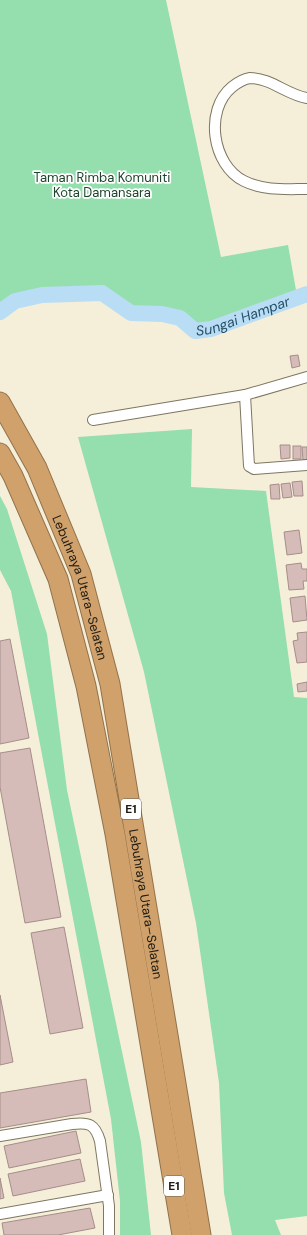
<svg xmlns="http://www.w3.org/2000/svg" width="307" height="1235" font-family="'DM Sans',sans-serif">
<rect width="100%" height="100%" fill="#f5efd9"/>
<!-- green -->
<g fill="#95deae">
<polygon points="0,0 166,0 221,257 288,245 296,290 214,322 195,324 183,314 162,307 133,307 102,288 41,291 13,296 0,305"/>
<polygon points="192,429 191,487 266,491 294,697 307,698 307,1216 275,1220 281,1235 232,1235 224,1193 219,1083 196,923 144,672 78,437"/>
<polygon points="0,496 7,509 47,634 67,790 141,1142 151,1235 120,1235 120,1201 111,1119 11,591 0,570"/>
</g>
<g fill="none" stroke-linecap="round" stroke-linejoin="round">
<!-- river -->
<path stroke="#b9ddf4" stroke-width="16" id="s1" d="M 0,312 L 15,301 L 42,295 L 102,293 L 131,313 L 162,314 L 180,318 L 195,331 L 211,329 L 307,294"/>
</g>
<!-- building -->
<g fill="#d5bcb8" stroke="#a68d8a">
<polygon points="298,355 300,366 292,368 290,356"/>
<polygon points="280,445 290,445 290,458 281,459"/>
<rect x="293" y="446" width="8" height="13"/>
<polygon points="302,447 307,447 307,460 303,460"/>
<polygon points="302,481 303,496 294,496 292,482"/>
<polygon points="290,483 292,497 283,498 281,484"/>
<polygon points="279,484 280,499 271,499 270,485"/>
<polygon points="299,530 302,553 287,555 284,532"/>
<polygon points="301,563 302,569 307,569 307,581 303,581 304,589 289,590 286,565"/>
<polygon points="305,596 307,620 293,622 290,598"/>
<polygon points="307,632 307,662 297,663 293,641 298,640 297,633"/>
<polygon points="10,639 29,738 0,744 0,641"/>
<polygon points="307,682 307,691 298,692 297,684"/>
<polygon points="30,748 61,917 25,923 0,787 0,753"/>
<polygon points="64,927 83,1028 50,1034 31,933"/>
<polygon points="0,995 13,1062 0,1065"/>
<polygon points="86,1079 91,1112 0,1128 0,1093"/>
<polygon points="76,1131 81,1153 9,1168 4,1146"/>
<polygon points="80,1159 85,1181 13,1196 8,1174"/>
<polygon points="0,1178 4,1198 0,1199"/>
<polygon points="90,1208 95,1228 58,1235 4,1235 2,1223"/>
</g>
<g fill="none" stroke-linecap="round" stroke-linejoin="round">
<!-- minor casing -->
<g stroke="#7c7662" stroke-width="12">
<g id="minor">
<path d="M 307,98 C 287,95 271,78 250,78 C 243,79 237,83 232,87 C 204,110 212,165 244,181 C 264,191 286,189 307,189"/>
<polyline points="245,395 249,466 254,469 307,465"/>
<polyline points="93,420 245,395 307,377"/>
<path d="M 0,1136 L 72,1124 C 89,1122 95,1124 100,1141 L 109,1206 L 109,1235"/>
<polyline points="0,1214 108,1195"/>
</g>
</g>
<!-- motorway casing -->
<g stroke="#91724c" stroke-width="21">
<g id="motorway">
<path id="s2" d="M 0,402 L 37,468 L 81,574 L 110,684 L 201,1235"/>
<polyline points="0,453 13,476 58,579 86,686 115,834 182,1235"/>
</g>
</g>
<!-- minor -->
<use href="#minor" stroke="#fff" stroke-width="10"/>
<!-- motorway -->
<use href="#motorway" stroke="#d0a16b" stroke-width="19"/>
</g>
<g text-anchor="middle" dominant-baseline="central" stroke-width="3.5" stroke-linejoin="round" paint-order="stroke">
<!-- shield labels -->
<g fill="#fff" stroke="#615f5a" stroke-width="1">
<rect x="121" y="799" width="20" height="20" rx="3"/>
<rect x="164" y="1176" width="20" height="20" rx="3"/>
</g>
<g font-size="12" font-weight="bold" fill="#1d1b13">
<text x="131" y="809">E1</text>
<text x="174" y="1186">E1</text>
</g>
<!-- park labels -->
<g font-size="13" fill="#1d442c" stroke="#fff">
<text x="102" y="177">Taman Rimba Komuniti<tspan x="102" dy="15">Kota Damansara</tspan></text>
</g>
<!-- street labels -->
<g font-size="13" fill="#1d1b13" stroke="#fff">
<text stroke="none"><textPath href="#s2" startOffset="203">Lebuhraya Utara–Selatan</textPath></text>
<text stroke="none"><textPath href="#s2" startOffset="527">Lebuhraya Utara–Selatan</textPath></text>
</g>
<!-- water labels -->
<g font-size="14" font-style="italic" fill="#254f67" stroke="#fff">
<text stroke="none"><textPath href="#s1" startOffset="261">Sungai Hampar</textPath></text>
</g>
</g>
</svg>
